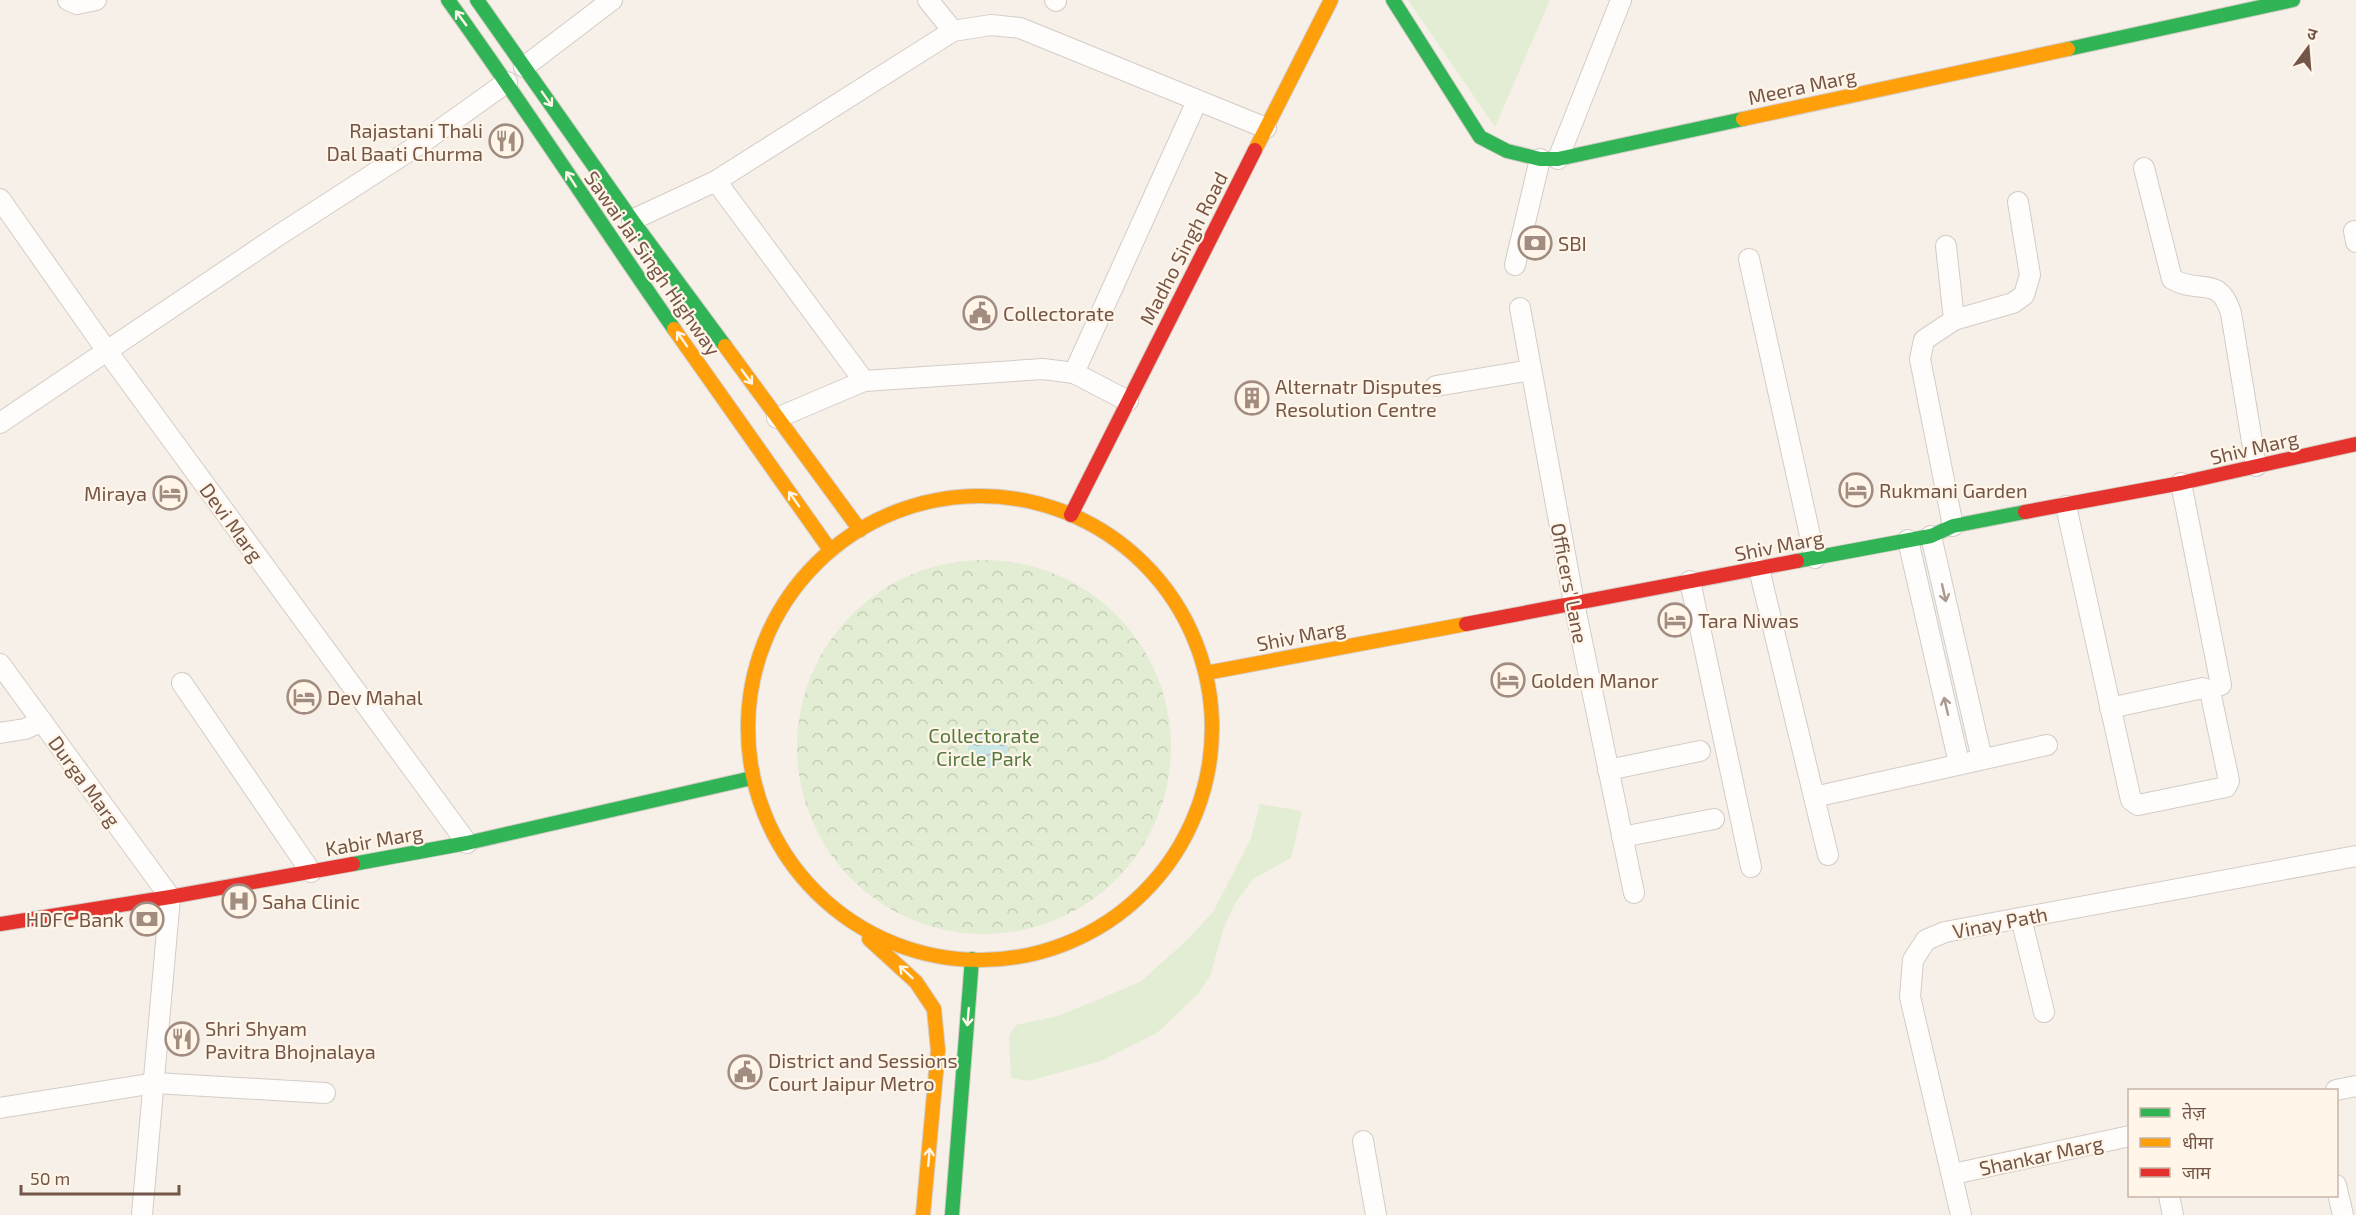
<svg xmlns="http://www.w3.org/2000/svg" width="2356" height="1215" font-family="'Exo 2','Noto Sans Devanagari',sans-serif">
<defs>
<pattern id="park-crowns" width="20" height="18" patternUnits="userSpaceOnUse" patternTransform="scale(1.5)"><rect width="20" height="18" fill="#e3edd3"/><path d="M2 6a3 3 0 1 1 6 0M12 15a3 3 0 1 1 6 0" fill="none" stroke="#c6cdb7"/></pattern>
<pattern id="water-waves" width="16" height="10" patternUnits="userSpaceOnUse" patternTransform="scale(1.5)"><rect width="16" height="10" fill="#c9e6e7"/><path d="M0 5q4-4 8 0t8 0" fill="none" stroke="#a8bdbd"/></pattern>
</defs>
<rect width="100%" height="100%" fill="#f6f0e8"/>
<!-- grass -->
<g fill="#e3edd3">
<polygon points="1408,0 1550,0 1495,127"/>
<polygon points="1260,804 1302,811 1291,858 1253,879 1236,902 1224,927 1210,976 1198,994 1157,1033 1101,1061 1029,1081 1011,1078 1009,1036 1016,1025 1058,1016 1140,982 1186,941 1213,912 1250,841"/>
</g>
<!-- park -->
<circle fill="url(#park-crowns)" cx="984" cy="747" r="187"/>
<!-- water -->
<circle fill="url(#water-waves)" cx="988" cy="748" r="20"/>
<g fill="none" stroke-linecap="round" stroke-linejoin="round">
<!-- street casing -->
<g stroke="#d4ccc6" stroke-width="22">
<g id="street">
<polyline points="68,0 77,4 96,0"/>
<polyline points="928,0 953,31"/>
<polyline points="1055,0 1056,1"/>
<polyline points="524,67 612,0"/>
<polyline points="1558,159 1621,0"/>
<path d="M 2144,168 L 2172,279 C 2200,295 2219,274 2231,313 L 2256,466"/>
<polyline points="716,181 864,381"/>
<polyline points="0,199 107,351 467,843"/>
<polyline points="632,220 716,181 953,31 991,25 1020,28 1266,128"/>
<polyline points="2354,231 2356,242"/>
<polyline points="1946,246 1954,320"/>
<polyline points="1749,259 1815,558"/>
<polyline points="1515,265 1540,159"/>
<polyline points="1520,308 1574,603 1634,893"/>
<polyline points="1074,373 1197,101"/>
<polyline points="1436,386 1531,370"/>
<polyline points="777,418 864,381 1043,369 1074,373 1128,401"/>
<polyline points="0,423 276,237 423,142 507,82"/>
<polyline points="2181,483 2221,685"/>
<polyline points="2066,506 2131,800 2138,805 2226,787 2229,781 2210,691 2203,688 2110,708"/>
<polyline points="1953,526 1920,359 1924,340 1954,320 2013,303 2024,295 2030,275 2018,202"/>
<polyline points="1931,536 1982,759"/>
<polyline points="1908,540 1959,763"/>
<polyline points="1759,569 1828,855"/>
<polyline points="1690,581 1751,867"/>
<polyline points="0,664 170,897 142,1215"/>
<polyline points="182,683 311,872"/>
<polyline points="0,733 25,729 42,721"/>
<polyline points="1608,770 1700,751"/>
<polyline points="1814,797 2047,745"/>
<polyline points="1622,837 1714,819"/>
<polyline points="2021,918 2044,1012"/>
<polyline points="2336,1090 2356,1086"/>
<polyline points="0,1108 155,1083 325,1093"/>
<polyline points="1363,1141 1376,1215"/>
<polyline points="1953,1174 2130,1136"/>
<polyline points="2336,1185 2343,1215"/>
<polyline points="2169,1196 2173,1215"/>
<polyline points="1961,1215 1910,997 1913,960 1926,940 1945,932 2356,856"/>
</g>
</g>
<!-- fast casing -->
<g stroke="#d5ccc5" stroke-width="16">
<g id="fast">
<path d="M 448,0 C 526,108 598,220 674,329"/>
<polyline points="477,0 632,220 725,346"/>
<polyline points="1393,0 1480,137 1507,151 1540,159 1558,159 1743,119"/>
<polyline points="2068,49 2293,0"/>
<polyline points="1797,561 1931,536 1953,526 2025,512"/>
<polyline points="353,864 467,843 752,778"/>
<polyline points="952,1215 972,959"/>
</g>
</g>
<!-- slow casing -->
<g stroke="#d5ccc5" stroke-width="16">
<g id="slow">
<polyline points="1743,119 2068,49"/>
<polyline points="1255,150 1331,0"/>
<polyline points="674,329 828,547"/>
<polyline points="725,346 860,530"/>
<circle cx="980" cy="728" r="232"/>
<polyline points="1206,673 1466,624"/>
<polyline points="869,939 916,982 934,1009 938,1050 923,1215"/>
</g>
</g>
<!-- jam casing -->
<g stroke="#d5ccc5" stroke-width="16">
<g id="jam">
<polyline points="2025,512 2181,483 2356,444"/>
<polyline points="1071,515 1255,150"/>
<polyline points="1466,624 1797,561"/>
<polyline points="0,924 170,897 353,864"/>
</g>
</g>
<!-- street -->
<use href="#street" stroke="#fefdfc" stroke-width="20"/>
<!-- fast -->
<use href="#fast" stroke="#30b455" stroke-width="14"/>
<!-- slow -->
<use href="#slow" stroke="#ff9f0a" stroke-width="14"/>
<!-- jam -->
<use href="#jam" stroke="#e5322d" stroke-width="14"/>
</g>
<!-- one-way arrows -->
<defs><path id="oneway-shaft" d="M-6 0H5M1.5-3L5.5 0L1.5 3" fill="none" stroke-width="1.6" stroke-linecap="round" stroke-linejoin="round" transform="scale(1.5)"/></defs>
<g stroke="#fff5e8">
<use href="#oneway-shaft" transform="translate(461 18) rotate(-126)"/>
<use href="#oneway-shaft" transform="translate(547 99) rotate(55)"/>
<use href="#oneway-shaft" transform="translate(571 179) rotate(-123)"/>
<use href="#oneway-shaft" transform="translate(682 339) rotate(-125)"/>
<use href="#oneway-shaft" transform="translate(747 377) rotate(54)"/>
<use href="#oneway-shaft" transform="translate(794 499) rotate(-125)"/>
<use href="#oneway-shaft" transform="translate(906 972) rotate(-137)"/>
<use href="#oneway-shaft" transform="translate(968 1017) rotate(95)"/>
<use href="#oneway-shaft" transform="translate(929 1157) rotate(-85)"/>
</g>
<g stroke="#ab9990">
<use href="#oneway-shaft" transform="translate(1944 593) rotate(77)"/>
<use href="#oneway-shaft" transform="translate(1946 706) rotate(-103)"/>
</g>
<!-- icons -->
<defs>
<g id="restaurant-ring" transform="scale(1.725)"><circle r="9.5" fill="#fff5e8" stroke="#a28c80" stroke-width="1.5"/><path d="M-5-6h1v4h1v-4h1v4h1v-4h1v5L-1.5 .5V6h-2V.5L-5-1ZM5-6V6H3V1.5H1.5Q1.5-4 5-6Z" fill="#a28c80"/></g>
<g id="bank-ring" transform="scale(1.725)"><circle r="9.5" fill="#fff5e8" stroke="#a28c80" stroke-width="1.5"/><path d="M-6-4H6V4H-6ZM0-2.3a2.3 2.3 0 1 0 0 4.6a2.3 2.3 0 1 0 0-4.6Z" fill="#a28c80"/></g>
<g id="civic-ring" transform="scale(1.725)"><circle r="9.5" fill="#fff5e8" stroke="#a28c80" stroke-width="1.5"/><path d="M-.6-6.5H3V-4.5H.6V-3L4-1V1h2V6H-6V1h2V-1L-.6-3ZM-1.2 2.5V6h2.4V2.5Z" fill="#a28c80"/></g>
<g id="building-ring" transform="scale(1.725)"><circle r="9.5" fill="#fff5e8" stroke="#a28c80" stroke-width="1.5"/><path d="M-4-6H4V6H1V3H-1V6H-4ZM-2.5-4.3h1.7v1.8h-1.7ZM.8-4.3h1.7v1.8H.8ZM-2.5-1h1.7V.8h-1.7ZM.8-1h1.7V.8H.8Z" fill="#a28c80"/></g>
<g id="hotel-ring" transform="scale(1.725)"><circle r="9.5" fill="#fff5e8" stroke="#a28c80" stroke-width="1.5"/><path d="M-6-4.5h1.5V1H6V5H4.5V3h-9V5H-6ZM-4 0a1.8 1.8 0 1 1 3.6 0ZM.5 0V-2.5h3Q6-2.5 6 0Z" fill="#a28c80"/></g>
<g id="hospital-ring" transform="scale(1.725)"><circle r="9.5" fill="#fff5e8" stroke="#a28c80" stroke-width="1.5"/><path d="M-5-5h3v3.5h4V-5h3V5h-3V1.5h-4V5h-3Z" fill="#a28c80"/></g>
</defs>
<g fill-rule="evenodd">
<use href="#restaurant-ring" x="506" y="141"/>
<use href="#bank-ring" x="1535" y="243"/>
<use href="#civic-ring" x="980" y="313"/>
<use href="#building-ring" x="1252" y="398"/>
<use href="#hotel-ring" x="1856" y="490"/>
<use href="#hotel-ring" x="170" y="493"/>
<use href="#hotel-ring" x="1675" y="620"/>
<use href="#hotel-ring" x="1508" y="680"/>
<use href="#hotel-ring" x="304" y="697"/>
<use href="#hospital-ring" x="239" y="901"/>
<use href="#bank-ring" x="147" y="919"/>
<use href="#restaurant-ring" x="182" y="1039"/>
<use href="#civic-ring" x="745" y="1072"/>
</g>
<g text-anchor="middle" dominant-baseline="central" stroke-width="4.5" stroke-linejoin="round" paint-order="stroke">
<!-- street labels -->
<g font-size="20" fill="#745648" stroke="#fff5e8">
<text transform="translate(1802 86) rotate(-12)">Meera Marg</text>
<text transform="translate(1183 248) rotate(-63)">Madho Singh Road</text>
<text transform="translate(653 263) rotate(55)">Sawai Jai Singh Highway</text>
<text transform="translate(2254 447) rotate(-13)">Shiv Marg</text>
<text transform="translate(232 522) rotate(54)">Devi Marg</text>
<text transform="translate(1779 545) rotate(-11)">Shiv Marg</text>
<text transform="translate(1570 583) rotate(79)">Officers' Lane</text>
<text transform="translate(1301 635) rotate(-11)">Shiv Marg</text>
<text transform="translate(85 781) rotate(54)">Durga Marg</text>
<text transform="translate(374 840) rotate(-10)">Kabir Marg</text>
<text transform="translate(2000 922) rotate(-11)">Vinay Path</text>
<text transform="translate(2041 1155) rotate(-12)">Shankar Marg</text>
</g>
<!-- poi labels -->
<g font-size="20" fill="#745648" stroke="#fff5e8" text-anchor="start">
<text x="483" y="130" text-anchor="end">Rajastani Thali<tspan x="483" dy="23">Dal Baati Churma</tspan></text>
<text x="1558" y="243">SBI</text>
<text x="1003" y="313">Collectorate</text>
<text x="1275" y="386">Alternatr Disputes<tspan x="1275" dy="23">Resolution Centre</tspan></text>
<text x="1879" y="490">Rukmani Garden</text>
<text x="147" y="493" text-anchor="end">Miraya</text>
<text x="1698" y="620">Tara Niwas</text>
<text x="1531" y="680">Golden Manor</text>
<text x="327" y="697">Dev Mahal</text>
<text x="262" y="901">Saha Clinic</text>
<text x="124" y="919" text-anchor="end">HDFC Bank</text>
<text x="205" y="1028">Shri Shyam<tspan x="205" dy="23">Pavitra Bhojnalaya</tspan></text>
<text x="768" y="1060">District and Sessions<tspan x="768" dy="23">Court Jaipur Metro</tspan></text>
</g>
<!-- park labels -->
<g font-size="20" fill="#547a40" stroke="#fff5e8">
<text x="984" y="735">Collectorate<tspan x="984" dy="23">Circle Park</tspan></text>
</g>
</g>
<!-- legend -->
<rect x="2128" y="1089" width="210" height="108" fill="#fff5e8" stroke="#c7b5a8" stroke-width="1.5"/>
<rect x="2140" y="1108" width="30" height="9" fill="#30b455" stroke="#c7b5a8" stroke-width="1.5"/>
<text x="2182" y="1119" font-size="18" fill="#745648">तेज़</text>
<rect x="2140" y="1138" width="30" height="9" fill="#ff9f0a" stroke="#c7b5a8" stroke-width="1.5"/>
<text x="2182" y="1149" font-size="18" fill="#745648">धीमा</text>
<rect x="2140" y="1168" width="30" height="9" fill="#e5322d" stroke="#c7b5a8" stroke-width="1.5"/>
<text x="2182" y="1179" font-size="18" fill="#745648">जाम</text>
<!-- north arrow -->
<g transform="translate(2308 48) rotate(16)" stroke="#fff5e8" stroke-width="4.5" paint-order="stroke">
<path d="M0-4.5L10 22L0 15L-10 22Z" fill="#745648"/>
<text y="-9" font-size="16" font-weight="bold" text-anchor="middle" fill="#745648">उ</text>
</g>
<!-- scale -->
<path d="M21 1185v9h158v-9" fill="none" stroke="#745648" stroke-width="3"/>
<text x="30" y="1185" font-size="18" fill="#745648" stroke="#fff5e8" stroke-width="4.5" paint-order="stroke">50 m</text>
</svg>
